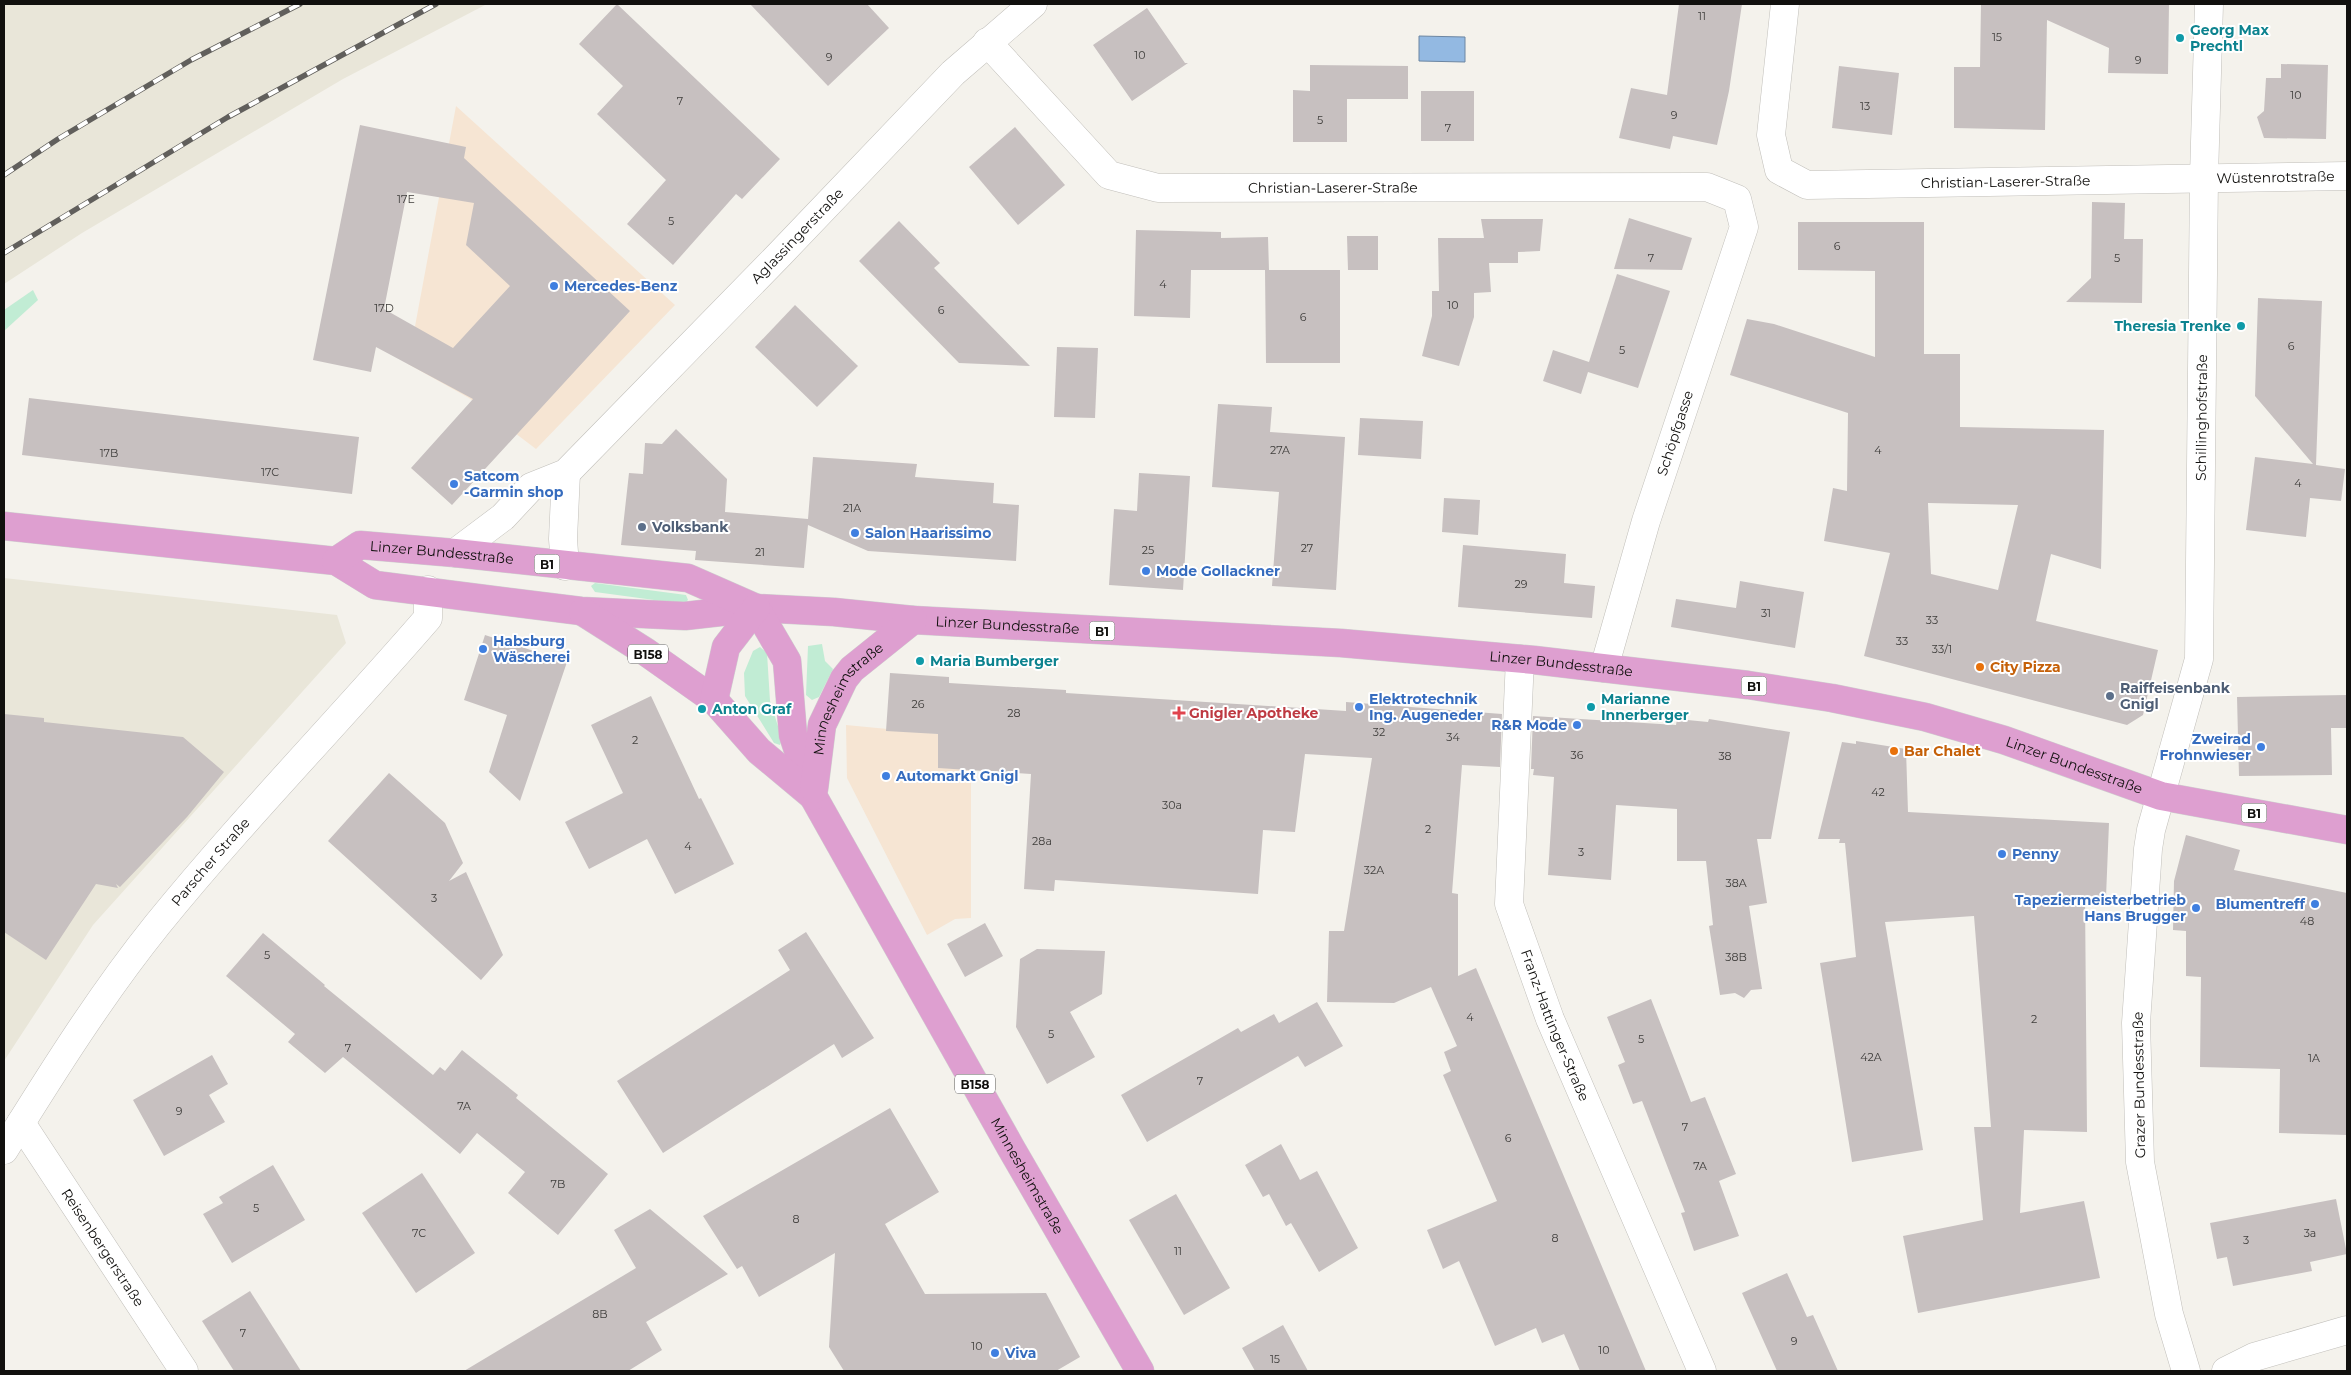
<svg xmlns="http://www.w3.org/2000/svg" width="2351" height="1375" font-family="Montserrat,sans-serif">
<rect width="100%" height="100%" fill="#f4f2ec"/>
<!-- commercial -->
<g fill="#f6e5d3">
<polygon points="456,106 675,305 536,449 469,398 408,364"/>
<polygon points="846,725 971,737 971,918 955,919 927,935 847,778"/>
</g>
<!-- built -->
<g fill="#e9e6d9">
<polygon points="4,4 487,4 343,79 82,233 4,284"/>
<polygon points="4,578 337,615 346,643 93,925 4,1061"/>
</g>
<!-- green -->
<g fill="#c1ecd4">
<polygon points="33,290 38,300 4,331 4,310"/>
<polygon points="595,583 686,595 688,600 684,604 595,592 591,586"/>
<polygon points="822,644 825,661 833,669 819,697 812,700 806,695 808,646"/>
<polygon points="760,647 767,653 770,701 782,739 780,745 774,743 745,696 744,673 753,651"/>
</g>
<!-- water -->
<polygon fill="#93b9e2" stroke="#6c86a2" points="1419,36 1465,37 1465,62 1419,61"/>
<!-- building -->
<g fill="#c7c0c0" fill-rule="evenodd">
<polygon points="617,4 780,159 742,199 736,194 673,265 627,224 666,180 597,114 623,86 579,44"/>
<polygon points="750,4 867,4 889,28 828,86"/>
<polygon points="1679,4 1742,4 1729,91 1717,145 1673,136 1670,149 1619,138 1631,88 1667,95"/>
<polygon points="1981,4 2169,4 2168,74 2108,73 2109,48 2047,20 2045,130 1954,128 1954,67 1980,67"/>
<polygon points="1147,8 1185,63 1188,63 1132,101 1093,45"/>
<polygon points="2281,64 2328,65 2326,139 2264,138 2257,117 2264,111 2266,78 2281,78"/>
<polygon points="1310,65 1408,66 1408,99 1347,99 1347,142 1293,142 1293,90 1310,91"/>
<polygon points="1839,66 1899,73 1892,135 1832,128"/>
<rect x="1421" y="91" width="53" height="50"/>
<path d="M 360,125 L 466,147 L 464,158 L 630,311 L 452,505 L 411,468 L 473,399 L 376,347 L 371,372 L 313,360 ZM 407,192 L 474,203 L 466,245 L 510,286 L 453,348 L 384,309 Z"/>
<polygon points="1015,127 1065,185 1018,225 969,167"/>
<polygon points="2092,202 2125,203 2124,239 2143,239 2142,303 2066,302 2091,278"/>
<polygon points="1629,218 1692,238 1682,270 1614,269"/>
<polygon points="1481,219 1543,219 1540,251 1518,252 1518,263 1489,263 1491,292 1474,293 1474,317 1459,366 1422,356 1432,316 1432,291 1439,291 1438,238 1484,238"/>
<polygon points="899,221 940,263 934,268 1030,366 959,363 859,261"/>
<path d="M 1798,222 L 1924,222 L 1924,354 L 1960,354 L 1960,427 L 2104,430 L 2101,569 L 2051,554 L 2036,621 L 2158,650 L 2143,715 L 2127,725 L 1864,656 L 1890,553 L 1824,541 L 1833,488 L 1847,491 L 1848,413 L 1730,375 L 1747,319 L 1774,324 L 1875,357 L 1875,271 L 1798,270 ZM 1928,503 L 2018,505 L 1998,590 L 1931,574 Z"/>
<polygon points="1136,230 1221,232 1221,238 1268,237 1269,270 1340,270 1340,363 1266,363 1265,270 1191,270 1190,318 1134,316"/>
<polygon points="1347,236 1378,236 1378,270 1348,270"/>
<polygon points="1617,274 1670,291 1638,388 1588,372 1581,394 1543,381 1553,350 1589,362"/>
<polygon points="2258,298 2322,301 2316,465 2345,469 2341,501 2310,498 2306,537 2246,530 2255,457 2313,464 2255,396"/>
<polygon points="795,305 858,366 817,407 755,347"/>
<polygon points="1057,347 1098,348 1095,418 1054,417"/>
<polygon points="29,398 359,437 352,494 22,455"/>
<polygon points="1218,404 1272,407 1270,432 1345,437 1336,590 1272,586 1279,492 1212,487"/>
<polygon points="1360,418 1423,421 1421,459 1358,455"/>
<polygon points="676,429 727,479 725,512 808,519 813,457 917,464 915,477 994,483 993,503 1019,505 1016,561 868,551 808,525 804,568 695,560 696,551 621,545 629,473 643,474 645,443 662,444"/>
<polygon points="1139,473 1190,476 1183,590 1109,585 1114,509 1137,511"/>
<polygon points="1444,498 1480,500 1478,535 1442,532"/>
<polygon points="1463,545 1566,554 1564,583 1595,586 1592,618 1458,607"/>
<polygon points="1740,581 1804,592 1795,648 1671,627 1676,599 1736,608"/>
<polygon points="485,635 567,662 520,801 489,772 507,715 464,700"/>
<polygon points="890,673 949,677 949,683 1066,690 1066,693 1346,711 1346,702 1502,714 1500,767 1462,765 1452,893 1458,894 1458,976 1476,968 1646,1371 1580,1371 1564,1334 1542,1343 1536,1328 1495,1346 1459,1261 1443,1269 1427,1230 1497,1201 1443,1075 1451,1071 1444,1052 1457,1046 1431,987 1394,1003 1327,1002 1329,931 1344,931 1372,758 1305,754 1295,832 1263,830 1258,894 1055,880 1054,891 1024,889 1031,774 938,768 938,734 886,731"/>
<polygon points="2347,695 2347,728 2331,728 2332,775 2239,776 2237,697"/>
<polygon points="651,696 699,799 701,798 734,864 675,894 647,839 589,869 565,822 623,793 591,725"/>
<polygon points="4,714 44,718 44,722 183,737 224,772 187,817 120,887 116,884 118,888 96,884 46,960 4,932"/>
<polygon points="1533,716 1676,725 1677,719 1708,722 1709,719 1790,732 1771,839 1757,839 1767,903 1749,906 1762,989 1751,990 1744,998 1735,993 1720,995 1709,926 1713,925 1706,861 1677,861 1677,809 1616,805 1611,880 1548,875 1554,777 1533,775 1534,769 1531,769"/>
<polygon points="1856,741 1906,749 1908,812 2109,823 2106,897 2085,896 2087,1132 2024,1130 2020,1213 2084,1201 2100,1278 1918,1313 1903,1236 1983,1220 1974,1127 1991,1127 1974,916 1885,922 1923,1150 1852,1162 1820,963 1856,957 1845,843 1839,843 1840,839 1818,839 1842,742 1856,744"/>
<polygon points="389,773 445,823 463,863 449,881 466,872 503,955 481,980 328,841"/>
<polygon points="2186,835 2240,850 2234,870 2347,893 2347,1135 2279,1133 2280,1069 2200,1067 2201,977 2186,976 2186,931 2173,930 2174,881"/>
<polygon points="985,923 1003,956 965,977 947,944"/>
<polygon points="806,932 874,1038 842,1058 834,1044 663,1153 617,1081 790,970 778,950"/>
<polygon points="263,933 325,985 324,986 433,1075 440,1067 445,1071 462,1050 518,1095 516,1098 608,1174 558,1235 508,1193 525,1172 477,1133 460,1154 343,1057 325,1073 288,1042 295,1034 226,976"/>
<polygon points="1037,949 1105,951 1102,994 1070,1012 1095,1057 1047,1084 1016,1027 1020,959"/>
<polygon points="1651,999 1691,1102 1705,1097 1736,1174 1719,1181 1739,1236 1694,1251 1681,1213 1685,1212 1642,1101 1633,1104 1618,1065 1625,1062 1607,1017"/>
<polygon points="1317,1002 1343,1046 1305,1067 1298,1056 1147,1142 1121,1095 1238,1028 1241,1032 1274,1014 1279,1023"/>
<polygon points="212,1055 228,1084 209,1095 225,1122 164,1156 133,1100"/>
<polygon points="890,1108 939,1192 885,1224 925,1294 1046,1293 1080,1357 1056,1371 844,1371 829,1347 835,1253 759,1297 742,1266 737,1269 703,1216"/>
<polygon points="1281,1144 1300,1180 1317,1171 1358,1248 1319,1272 1291,1223 1286,1226 1269,1194 1263,1197 1245,1165"/>
<polygon points="273,1165 305,1220 232,1263 203,1214 223,1203 219,1197"/>
<polygon points="422,1173 475,1253 416,1293 362,1213"/>
<polygon points="1176,1194 1230,1288 1184,1315 1129,1220"/>
<polygon points="2336,1199 2347,1254 2310,1262 2312,1271 2233,1286 2227,1257 2217,1259 2210,1223"/>
<polygon points="650,1209 728,1274 646,1322 662,1350 628,1371 464,1371 636,1268 614,1230"/>
<polygon points="1787,1273 1807,1317 1813,1315 1838,1371 1777,1371 1742,1293"/>
<polygon points="250,1291 301,1371 234,1371 202,1321"/>
<polygon points="1283,1325 1308,1371 1255,1371 1242,1348"/>
</g>
<g fill="none" stroke-linecap="round" stroke-linejoin="round">
<!-- minor casing -->
<g stroke="#c1bfba" stroke-width="29">
<g id="minor">
<path id="s1" d="M 1785,4 L 1771,135 L 1779,170 L 1807,185 L 2347,176"/>
<path id="s2" d="M 987,42 L 1109,175 L 1158,188 L 1707,187 L 1737,199 L 1744,227 L 1646,521 L 1604,668"/>
<path id="s3" d="M 455,553 L 503,517 L 531,487 L 566,473 L 780,254 L 953,73 L 1033,4"/>
<polyline points="565,566 563,539 566,473"/>
<path id="s4" d="M 1520,659 L 1509,904 L 1550,1019 L 1702,1371"/>
<path id="s5" d="M 21,1123 L 184,1371"/>
<path id="s6" d="M 4,1150 C 52,1073 100,996 157,925 C 243,819 339,721 428,618 L 428,590"/>
<path id="s7" d="M 2186,1371 L 2169,1314 L 2140,1162 L 2136,1023 L 2148,849 L 2151,830 L 2199,659 L 2204,177 L 2209,4"/>
<polyline points="2226,1371 2254,1357 2347,1330"/>
</g>
</g>
<!-- primary casing -->
<g stroke="#cfcfcf" stroke-width="29">
<g id="primary">
<path id="s8" d="M 4,526 L 336,561 L 375,585 L 581,611 L 685,616 L 756,608 L 834,612 L 913,620 L 1341,643 L 1534,660 L 1748,685 L 1832,698 L 1925,717 L 2004,740 L 2161,796 L 2347,830"/>
<path id="s9" d="M 336,561 L 360,545 L 455,553 L 688,578 L 754,607"/>
<path id="s10" d="M 756,608 L 787,661 L 793,735 L 813,796 L 1011,1148 L 1140,1371"/>
<polyline points="583,612 646,652 714,700 759,751 813,796"/>
<polyline points="714,700 726,647 756,608"/>
<path id="s11" d="M 814,789 L 822,725 L 844,679 L 852,669 L 913,620"/>
</g>
</g>
<!-- minor -->
<use href="#minor" stroke="#fff" stroke-width="28"/>
<!-- primary -->
<use href="#primary" stroke="#de9fd0" stroke-width="28"/>
<!-- rail casing -->
<g stroke="#615f5c" stroke-width="5.5">
<g id="rail">
<polyline points="4,175 58,139 191,60 300,4"/>
<polyline points="4,253 228,117 436,4"/>
</g>
</g>
<!-- rail -->
<use href="#rail" stroke="#fff" stroke-width="4" stroke-dasharray="11" stroke-linecap="butt"/>
</g>
<!-- markers -->
<g fill="#0f9aa8" stroke="#fff" stroke-width="2">
<circle cx="2180" cy="38" r="5"/>
<circle cx="2241" cy="326" r="5"/>
<circle cx="920" cy="661" r="5"/>
<circle cx="1591" cy="707" r="5"/>
<circle cx="702" cy="709" r="5"/>
</g>
<g fill="#3f7fe0" stroke="#fff" stroke-width="2">
<circle cx="554" cy="286" r="5"/>
<circle cx="454" cy="484" r="5"/>
<circle cx="855" cy="533" r="5"/>
<circle cx="1146" cy="571" r="5"/>
<circle cx="483" cy="649" r="5"/>
<circle cx="1359" cy="707" r="5"/>
<circle cx="1577" cy="725" r="5"/>
<circle cx="2261" cy="747" r="5"/>
<circle cx="886" cy="776" r="5"/>
<circle cx="2002" cy="854" r="5"/>
<circle cx="2315" cy="904" r="5"/>
<circle cx="2196" cy="908" r="5"/>
<circle cx="995" cy="1353" r="5"/>
</g>
<g fill="#5c6f8a" stroke="#fff" stroke-width="2">
<circle cx="642" cy="527" r="5"/>
<circle cx="2110" cy="696" r="5"/>
</g>
<g fill="#e8710a" stroke="#fff" stroke-width="2">
<circle cx="1980" cy="667" r="5"/>
<circle cx="1894" cy="751" r="5"/>
</g>
<path fill="#e0444e" stroke="#fff" stroke-width="2" d="M1176.5 705.5h5v5h5v5h-5v5h-5v-5h-5v-5h5z"/>
<g text-anchor="middle" dominant-baseline="central" stroke-width="4" stroke-linejoin="round" paint-order="stroke">
<!-- number labels -->
<g font-size="11" fill="#3e3c3a">
<text x="1702" y="16">11</text>
<text x="1997" y="37">15</text>
<text x="1140" y="55">10</text>
<text x="829" y="57">9</text>
<text x="2138" y="60">9</text>
<text x="2296" y="95">10</text>
<text x="680" y="101">7</text>
<text x="1865" y="106">13</text>
<text x="1674" y="115">9</text>
<text x="1320" y="120">5</text>
<text x="1448" y="128">7</text>
<text x="406" y="199">17E</text>
<text x="671" y="221">5</text>
<text x="1837" y="246">6</text>
<text x="1651" y="258">7</text>
<text x="2117" y="258">5</text>
<text x="1163" y="284">4</text>
<text x="1453" y="305">10</text>
<text x="384" y="308">17D</text>
<text x="941" y="310">6</text>
<text x="1303" y="317">6</text>
<text x="2291" y="346">6</text>
<text x="1622" y="350">5</text>
<text x="1280" y="450">27A</text>
<text x="1878" y="450">4</text>
<text x="109" y="453">17B</text>
<text x="270" y="472">17C</text>
<text x="2298" y="483">4</text>
<text x="852" y="508">21A</text>
<text x="1307" y="548">27</text>
<text x="1148" y="550">25</text>
<text x="760" y="552">21</text>
<text x="1521" y="584">29</text>
<text x="1766" y="613">31</text>
<text x="1932" y="620">33</text>
<text x="1902" y="641">33</text>
<text x="1942" y="649">33/1</text>
<text x="918" y="704">26</text>
<text x="1014" y="713">28</text>
<text x="1379" y="732">32</text>
<text x="1453" y="737">34</text>
<text x="635" y="740">2</text>
<text x="1577" y="755">36</text>
<text x="1725" y="756">38</text>
<text x="1878" y="792">42</text>
<text x="1172" y="805">30a</text>
<text x="1428" y="829">2</text>
<text x="1042" y="841">28a</text>
<text x="688" y="846">4</text>
<text x="1581" y="852">3</text>
<text x="1374" y="870">32A</text>
<text x="1736" y="883">38A</text>
<text x="434" y="898">3</text>
<text x="2307" y="921">48</text>
<text x="267" y="955">5</text>
<text x="1736" y="957">38B</text>
<text x="1470" y="1017">4</text>
<text x="2034" y="1019">2</text>
<text x="1051" y="1034">5</text>
<text x="1641" y="1039">5</text>
<text x="348" y="1048">7</text>
<text x="1871" y="1057">42A</text>
<text x="2314" y="1058">1A</text>
<text x="1200" y="1081">7</text>
<text x="464" y="1106">7A</text>
<text x="179" y="1111">9</text>
<text x="1685" y="1127">7</text>
<text x="1508" y="1138">6</text>
<text x="1700" y="1166">7A</text>
<text x="558" y="1184">7B</text>
<text x="256" y="1208">5</text>
<text x="796" y="1219">8</text>
<text x="419" y="1233">7C</text>
<text x="2310" y="1233">3a</text>
<text x="1555" y="1238">8</text>
<text x="2246" y="1240">3</text>
<text x="1178" y="1251">11</text>
<text x="600" y="1314">8B</text>
<text x="243" y="1333">7</text>
<text x="1794" y="1341">9</text>
<text x="977" y="1346">10</text>
<text x="1604" y="1350">10</text>
<text x="1275" y="1359">15</text>
</g>
<!-- shield labels -->
<g fill="#fff" stroke="#585856" stroke-width="1">
<rect x="534.5" y="554.5" width="25" height="19" rx="4"/>
<rect x="1089.5" y="621.5" width="25" height="19" rx="4"/>
<rect x="628" y="644.5" width="40" height="19" rx="4"/>
<rect x="1741.5" y="676.5" width="25" height="19" rx="4"/>
<rect x="2241.5" y="803.5" width="25" height="19" rx="4"/>
<rect x="955" y="1074.5" width="40" height="19" rx="4"/>
</g>
<g font-size="12" font-weight="bold" fill="#11100e">
<text x="547" y="564">B1</text>
<text x="1102" y="631">B1</text>
<text x="648" y="654">B158</text>
<text x="1754" y="686">B1</text>
<text x="2254" y="813">B1</text>
<text x="975" y="1084">B158</text>
</g>
<!-- culture labels -->
<g font-size="14" font-weight="bold" fill="#0d838f" stroke="#fff" text-anchor="start">
<text x="2190" y="30">Georg Max<tspan x="2190" dy="16">Prechtl</tspan></text>
<text x="2231" y="326" text-anchor="end">Theresia Trenke</text>
<text x="930" y="661">Maria Bumberger</text>
<text x="1601" y="699">Marianne<tspan x="1601" dy="16">Innerberger</tspan></text>
<text x="712" y="709">Anton Graf</text>
</g>
<!-- street labels -->
<g font-size="14" fill="#11100e" stroke="#fff">
<text stroke="none"><textPath href="#s1" startOffset="668">Wüstenrotstraße</textPath></text>
<text stroke="none"><textPath href="#s1" startOffset="398">Christian-Laserer-Straße</textPath></text>
<text stroke="none"><textPath href="#s2" startOffset="406">Christian-Laserer-Straße</textPath></text>
<text stroke="none"><textPath href="#s3" startOffset="470">Aglassingerstraße</textPath></text>
<text stroke="none"><textPath href="#s7" startOffset="966">Schillinghofstraße</textPath></text>
<text transform="translate(1675 433) rotate(-72)">Schöpfgasse</text>
<text stroke="none"><textPath href="#s9" startOffset="111">Linzer Bundesstraße</textPath></text>
<text stroke="none"><textPath href="#s8" startOffset="1015">Linzer Bundesstraße</textPath></text>
<text stroke="none"><textPath href="#s8" startOffset="1570">Linzer Bundesstraße</textPath></text>
<text stroke="none"><textPath href="#s11" startOffset="100">Minnesheimstraße</textPath></text>
<text stroke="none"><textPath href="#s8" startOffset="2095">Linzer Bundesstraße</textPath></text>
<text stroke="none"><textPath href="#s6" startOffset="355">Parscher Straße</textPath></text>
<text stroke="none"><textPath href="#s4" startOffset="375">Franz-Hattinger-Straße</textPath></text>
<text transform="translate(2139 1085) rotate(-91)">Grazer Bundesstraße</text>
<text stroke="none"><textPath href="#s10" startOffset="636">Minnesheimstraße</textPath></text>
<text stroke="none"><textPath href="#s5" startOffset="149">Reisenbergerstraße</textPath></text>
</g>
<!-- shop labels -->
<g font-size="14" font-weight="bold" fill="#366cbe" stroke="#fff" text-anchor="start">
<text x="564" y="286">Mercedes-Benz</text>
<text x="464" y="476">Satcom<tspan x="464" dy="16">-Garmin shop</tspan></text>
<text x="865" y="533">Salon Haarissimo</text>
<text x="1156" y="571">Mode Gollackner</text>
<text x="493" y="641">Habsburg<tspan x="493" dy="16">Wäscherei</tspan></text>
<text x="1369" y="699">Elektrotechnik<tspan x="1369" dy="16">Ing. Augeneder</tspan></text>
<text x="1567" y="725" text-anchor="end">R&amp;R Mode</text>
<text x="2251" y="739" text-anchor="end">Zweirad<tspan x="2251" dy="16">Frohnwieser</tspan></text>
<text x="896" y="776">Automarkt Gnigl</text>
<text x="2012" y="854">Penny</text>
<text x="2186" y="900" text-anchor="end">Tapeziermeisterbetrieb<tspan x="2186" dy="16">Hans Brugger</tspan></text>
<text x="2305" y="904" text-anchor="end">Blumentreff</text>
<text x="1005" y="1353">Viva</text>
</g>
<!-- service labels -->
<g font-size="14" font-weight="bold" fill="#4e5e75" stroke="#fff" text-anchor="start">
<text x="652" y="527">Volksbank</text>
<text x="2120" y="688">Raiffeisenbank<tspan x="2120" dy="16">Gnigl</tspan></text>
</g>
<!-- food labels -->
<g font-size="14" font-weight="bold" fill="#c56008" stroke="#fff" text-anchor="start">
<text x="1990" y="667">City Pizza</text>
<text x="1904" y="751">Bar Chalet</text>
</g>
<!-- health labels -->
<g font-size="14" font-weight="bold" fill="#be3a42" stroke="#fff" text-anchor="start">
<text x="1189" y="713">Gnigler Apotheke</text>
</g>
</g>
<!-- border -->
<rect width="2351" height="1375" fill="none" stroke="#11100e" stroke-width="10"/>
</svg>
